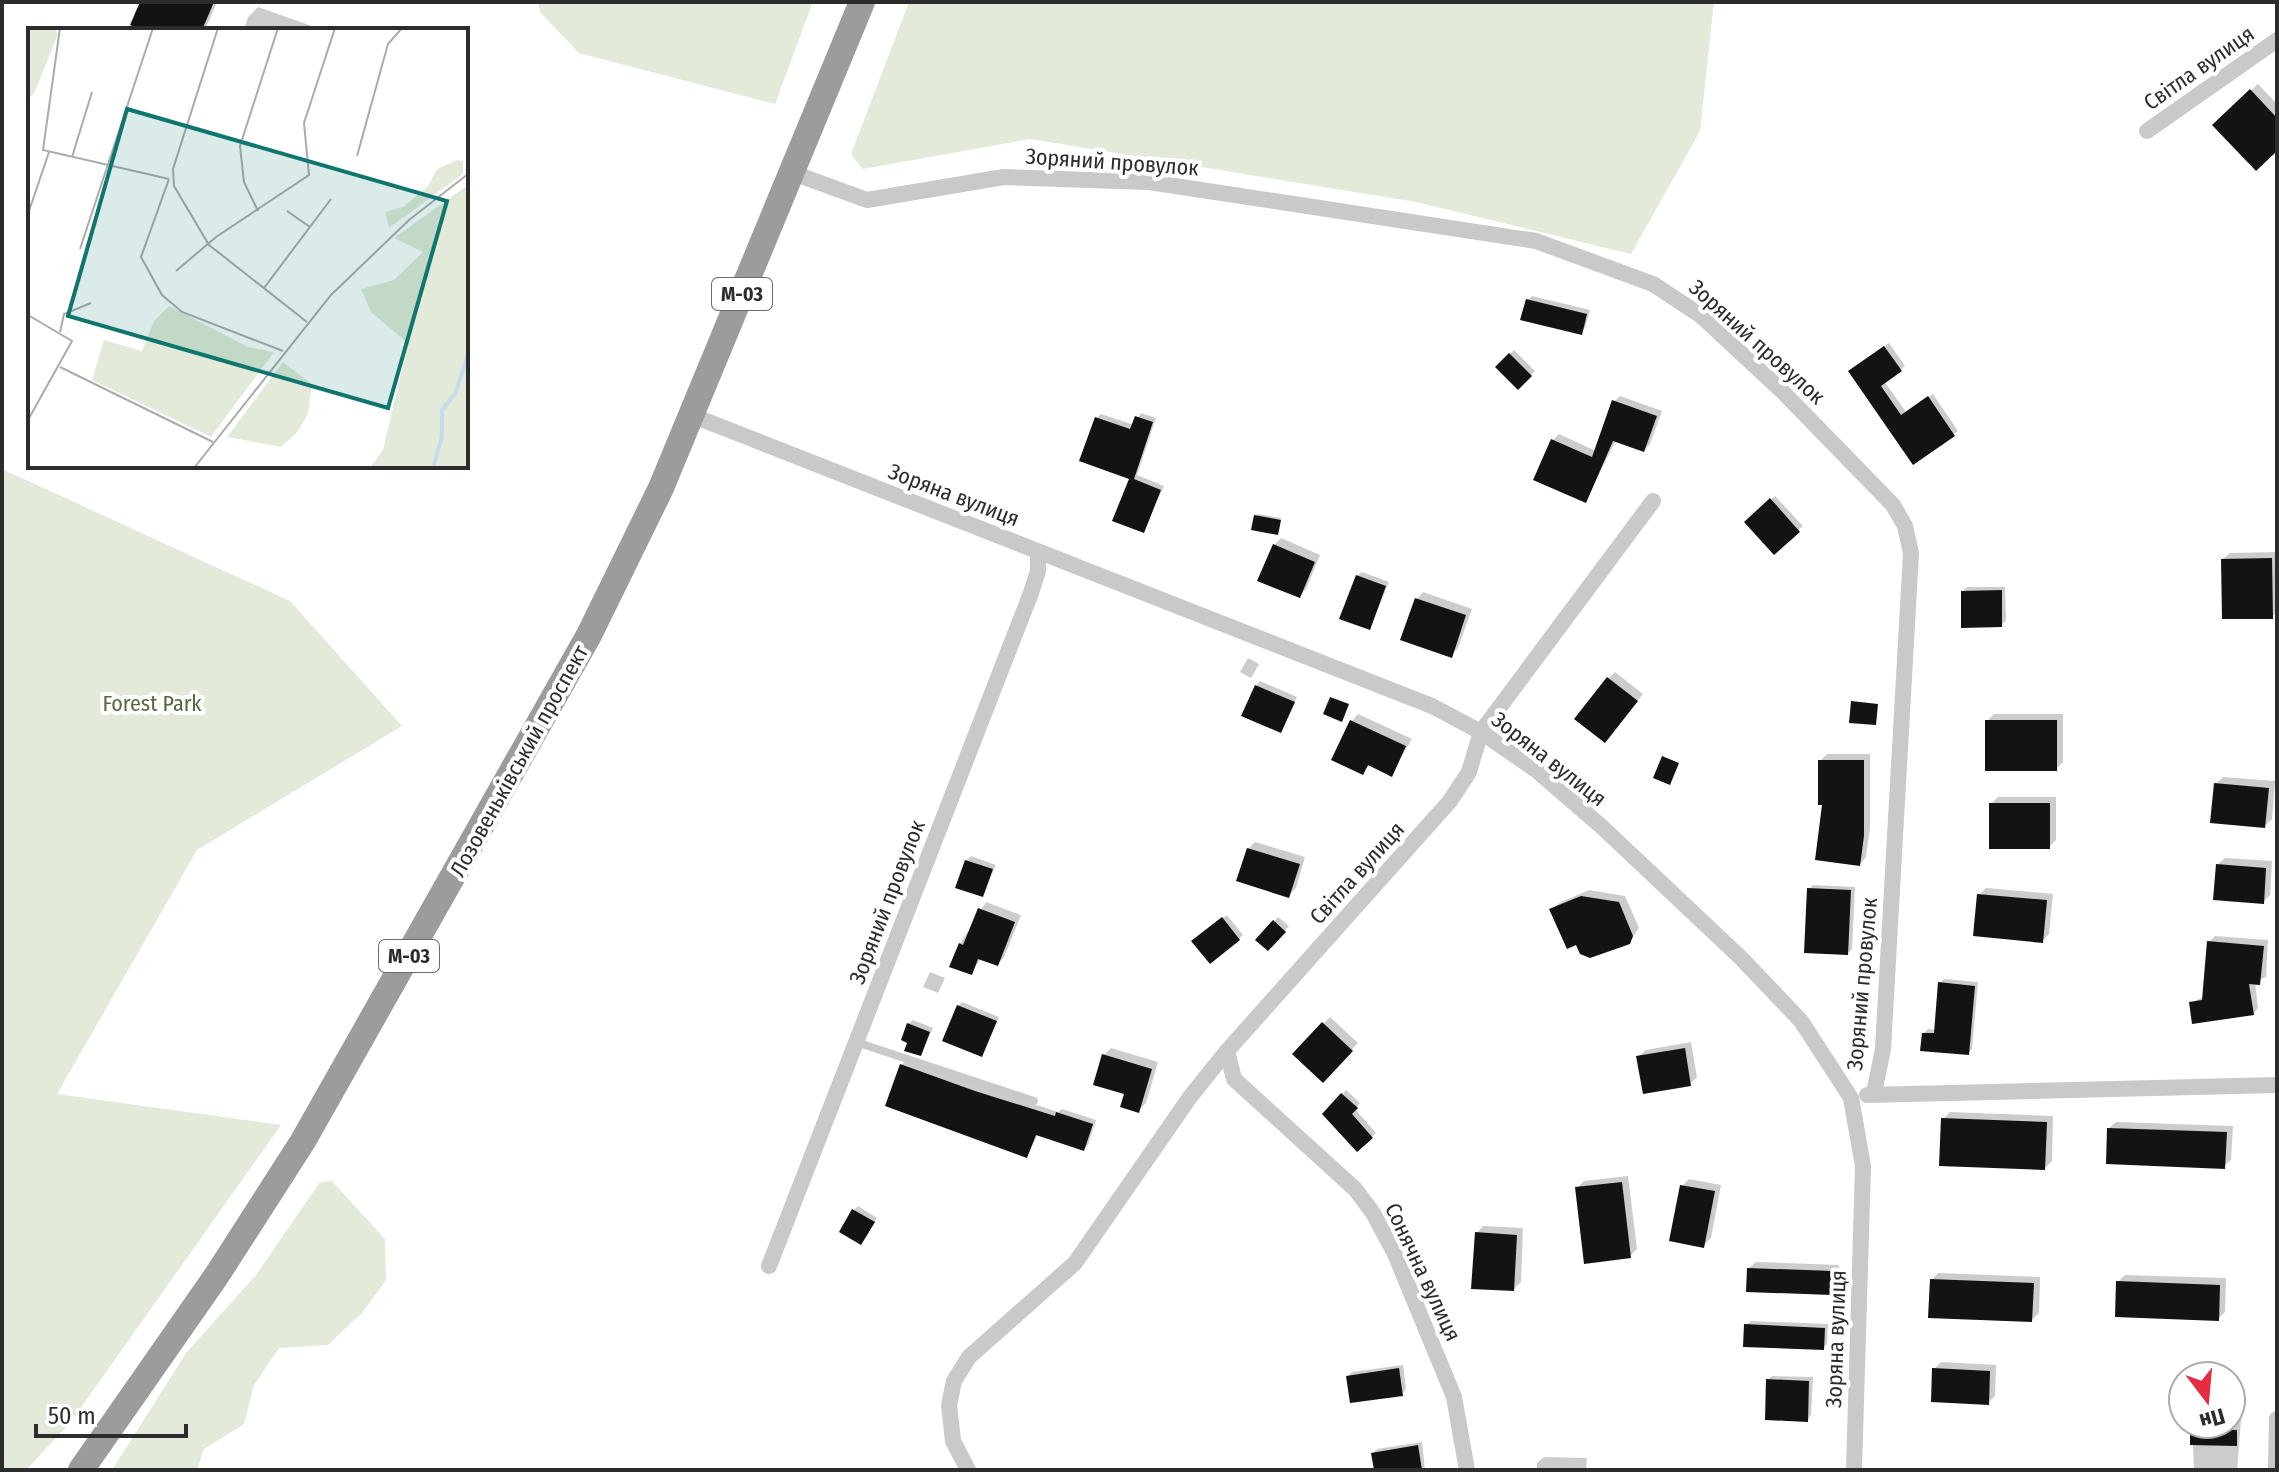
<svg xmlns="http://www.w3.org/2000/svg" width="2279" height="1472" font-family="'Fira Sans Condensed',sans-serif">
<rect width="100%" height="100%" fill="#fff"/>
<!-- green -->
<g fill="#e3ead9">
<polygon points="538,2 813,2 775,104 579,53 540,12"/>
<polygon points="909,2 1714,2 1700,131 1631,254 1416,202 1030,139 863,169 851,154"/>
<polygon points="2,469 290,601 402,726 197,850 57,1094 281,1125 70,1423 26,1470 2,1470"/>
<polygon points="332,1181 385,1239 386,1280 362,1313 328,1345 279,1348 254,1385 244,1424 204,1449 197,1470 112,1470 186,1353 256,1275 320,1182"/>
</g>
<!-- shadow -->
<g fill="#0003">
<polygon points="142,2 217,2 205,30 147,30"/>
<polygon points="258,7 323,30 244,30 248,17"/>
<polygon points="2258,84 2277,104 2277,149 2215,125"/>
<polygon points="1532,296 1590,310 1585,328 1581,332 1528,300"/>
<polygon points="1889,343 1905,366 1884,381 1906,412 1933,394 1958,431 1913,462 1854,367"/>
<polygon points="1514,350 1535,371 1518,387 1497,367"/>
<polygon points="1620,396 1662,411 1650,444 1644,450 1616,440 1586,500 1553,440 1559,434 1596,451 1614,402"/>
<polygon points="1141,413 1156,418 1137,475 1164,486 1143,531 1132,478 1097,418 1101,414 1134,425"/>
<polygon points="1775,496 1803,526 1774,552 1747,522"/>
<polygon points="1257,514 1281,518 1279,531 1256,516"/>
<polygon points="1281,538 1320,555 1306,589 1299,596 1274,545"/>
<polygon points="2277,552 2277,612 2272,617 2223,559 2230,553"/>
<polygon points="1362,572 1389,582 1370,628 1357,576"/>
<polygon points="1967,587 2005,587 2006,621 2001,625 1963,591"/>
<polygon points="1423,592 1472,609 1458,648 1451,655 1417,599"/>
<polygon points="1248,658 1259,664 1251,678 1240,672"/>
<polygon points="1615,672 1643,694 1612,733 1609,678"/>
<polygon points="1260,681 1297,697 1280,731 1256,686"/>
<polygon points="1358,714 1412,739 1391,774 1371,764 1362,772 1352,721"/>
<polygon points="1994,714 2063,714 2063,762 2056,769 1987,721"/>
<polygon points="1827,754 1870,754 1870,828 1866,857 1860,864 1824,803 1820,761"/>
<polygon points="2223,777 2275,781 2272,819 2265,826 2216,784"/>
<polygon points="1998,797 2056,797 2056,840 2049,847 1991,804"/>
<polygon points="1255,842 1305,857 1296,888 1289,895 1248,849"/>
<polygon points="971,856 996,865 983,895 966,861"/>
<polygon points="2225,858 2272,861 2270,895 2263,902 2218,864"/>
<polygon points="1813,885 1855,887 1852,949 1848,953 1809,889"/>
<polygon points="1986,888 2053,894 2049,934 2042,941 1979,895"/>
<polygon points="1589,890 1625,896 1639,928 1629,942 1552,910 1559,903"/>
<polygon points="986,902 1021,915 1004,957 998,964 981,958 971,973 960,944"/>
<polygon points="1227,915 1243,935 1238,939 1198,937"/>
<polygon points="1278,917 1289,926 1268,949 1258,940"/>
<polygon points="2215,936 2268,940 2266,977 2255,982 2258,1008 2253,1014 2191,1003 2205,996 2209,942"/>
<polygon points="930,972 945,978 938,993 923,987"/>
<polygon points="1944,979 1978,982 1972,1049 1968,1053 1924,1033 1928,1029 1936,1030 1940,983"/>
<polygon points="962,1002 999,1017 982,1055 958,1006"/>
<polygon points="1330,1017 1358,1043 1323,1080 1295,1054"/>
<polygon points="913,1020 933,1028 921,1054 908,1024"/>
<polygon points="1691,1042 1697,1077 1690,1084 1639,1056 1646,1050"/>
<polygon points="1111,1048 1158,1062 1146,1103 1139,1110 1104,1055"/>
<polygon points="906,1061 1058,1112 1062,1109 1096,1120 1088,1145 1084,1149 1038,1134 1027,1156 901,1065"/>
<polygon points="1346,1090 1360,1103 1355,1109 1376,1133 1358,1149 1324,1114"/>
<polygon points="1950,1112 2053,1116 2052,1161 2045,1168 1943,1119"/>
<polygon points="2116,1122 2233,1126 2231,1160 2224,1166 2109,1128"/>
<polygon points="1628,1176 1637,1249 1630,1256 1577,1188 1584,1181"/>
<polygon points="1689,1179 1721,1185 1711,1238 1704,1245 1682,1186"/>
<polygon points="858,1206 877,1218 865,1238 854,1210"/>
<polygon points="1483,1226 1523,1228 1521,1282 1514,1289 1477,1233"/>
<polygon points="1756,1262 1839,1265 1838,1286 1831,1293 1749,1268"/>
<polygon points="1938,1273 2040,1277 2039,1313 2032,1320 1932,1280"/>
<polygon points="2125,1275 2226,1278 2225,1312 2218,1319 2118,1282"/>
<polygon points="1751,1321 1828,1324 1827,1344 1823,1348 1746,1325"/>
<polygon points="1941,1362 1996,1365 1995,1396 1988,1403 1934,1369"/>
<polygon points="1403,1365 1406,1389 1402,1394 1348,1376 1352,1372"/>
<polygon points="1772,1376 1813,1377 1811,1415 1807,1420 1768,1380"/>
<polygon points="2231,1395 2243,1395 2237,1470 2194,1470 2192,1424 2231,1424"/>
<polygon points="1422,1442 1425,1470 1376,1470 1373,1453 1377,1449"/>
<polygon points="1544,1457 1587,1458 1586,1470 1537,1470 1537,1463"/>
</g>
<!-- building -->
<g fill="#131313">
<polygon points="140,2 214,2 202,30 142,30 130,25"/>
<polygon points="2250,89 2277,118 2277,151 2256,171 2212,125"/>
<polygon points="1526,299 1587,314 1582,335 1520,320"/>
<polygon points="1884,346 1902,371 1881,386 1901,415 1928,396 1955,436 1913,465 1848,371"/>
<polygon points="1509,353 1532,376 1518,390 1495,367"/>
<polygon points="1612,400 1657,416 1644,452 1613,441 1586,503 1533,480 1551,439 1592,457"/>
<polygon points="1135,416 1153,422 1134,479 1161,490 1144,533 1112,521 1129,479 1079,461 1095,417 1130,429"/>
<polygon points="1770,498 1800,532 1774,555 1744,522"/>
<polygon points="1254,515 1281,520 1278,535 1251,530"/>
<polygon points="1273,544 1315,562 1300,598 1257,581"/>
<polygon points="2272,558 2273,619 2222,619 2221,559"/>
<polygon points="1356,575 1386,586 1370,630 1339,619"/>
<polygon points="2002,590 2002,627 1961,628 1961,591"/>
<polygon points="1415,598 1466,615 1452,658 1400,640"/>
<polygon points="1607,677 1638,701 1605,743 1574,719"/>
<polygon points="1255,685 1295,702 1281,733 1241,716"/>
<polygon points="1330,697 1349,704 1342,722 1323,714"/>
<polygon points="1851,701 1878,704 1876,725 1849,723"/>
<polygon points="1350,720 1406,746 1392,777 1368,765 1363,775 1331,760"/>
<rect x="1985" y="720" width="72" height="51"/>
<polygon points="1662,756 1679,763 1670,785 1653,778"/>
<polygon points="1818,760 1864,760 1864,836 1860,866 1815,860 1822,805 1818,805"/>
<polygon points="2214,783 2269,788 2265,828 2210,823"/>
<rect x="1989" y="803" width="61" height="46"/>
<polygon points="1247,848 1300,864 1289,898 1236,881"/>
<polygon points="965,860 993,869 983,897 955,888"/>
<polygon points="2216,864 2266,868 2264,904 2213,900"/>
<polygon points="1807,888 1851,890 1848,955 1804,953"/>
<polygon points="1977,894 2047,900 2043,943 1973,936"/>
<polygon points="1581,896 1619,902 1633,936 1630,944 1590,958 1580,954 1576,945 1567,949 1549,909"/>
<polygon points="978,908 1015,922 998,966 978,959 972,975 949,967 959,943 963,945"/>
<polygon points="1222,917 1240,940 1210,964 1191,941"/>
<polygon points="1273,920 1286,932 1268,951 1255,940"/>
<polygon points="2207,941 2264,946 2260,985 2249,984 2254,1015 2192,1024 2189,1002 2202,1000"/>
<polygon points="1938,982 1975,986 1969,1055 1920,1051 1922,1033 1934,1033"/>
<polygon points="957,1005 997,1021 982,1057 942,1041"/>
<polygon points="1322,1022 1353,1051 1323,1083 1292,1054"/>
<polygon points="907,1023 930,1032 921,1056 904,1051 907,1043 901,1040"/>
<polygon points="1685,1048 1691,1086 1643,1094 1636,1056"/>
<polygon points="1102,1054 1152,1069 1139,1113 1120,1107 1124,1094 1093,1085"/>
<polygon points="900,1064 975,1091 1055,1116 1056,1112 1093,1124 1084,1151 1036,1135 1027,1158 885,1106"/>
<polygon points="1341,1093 1358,1108 1352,1114 1373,1138 1357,1152 1322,1114"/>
<polygon points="1941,1118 2047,1122 2045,1170 1939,1166"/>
<polygon points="2107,1128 2227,1132 2225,1169 2106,1164"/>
<polygon points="1622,1182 1631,1258 1584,1264 1575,1187"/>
<polygon points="1680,1185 1715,1191 1704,1248 1669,1241"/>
<polygon points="852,1209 875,1222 861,1245 839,1232"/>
<polygon points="1475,1232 1517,1235 1514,1291 1471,1289"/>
<polygon points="1747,1268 1833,1271 1832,1295 1746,1292"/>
<polygon points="1930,1279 2034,1283 2032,1322 1928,1318"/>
<polygon points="2116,1281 2220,1285 2219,1321 2115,1317"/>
<polygon points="1744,1324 1825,1328 1824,1350 1743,1347"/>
<polygon points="1399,1368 1403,1396 1350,1403 1346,1376"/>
<polygon points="1932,1368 1990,1371 1989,1405 1931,1402"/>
<polygon points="1766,1379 1809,1381 1808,1422 1765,1420"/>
<polygon points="2190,1429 2237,1430 2237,1446 2190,1445"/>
<polygon points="1418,1445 1422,1470 1374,1470 1371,1453"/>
</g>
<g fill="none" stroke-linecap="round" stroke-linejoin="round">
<!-- service -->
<polyline stroke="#c9c9c9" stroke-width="8" points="856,1042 1034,1101"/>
<!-- minor -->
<g stroke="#c9c9c9" stroke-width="16">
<polyline points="2147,131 2277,40"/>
<polyline points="793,173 867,200 1004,177 1149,182 1536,241 1653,284 1700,315 1784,393 1893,505 1905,526 1911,553 1883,1049 1874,1093"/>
<polyline points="691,415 1432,706 1481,732 1536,770 1602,827 1741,958 1801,1021 1851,1098 1863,1166 1854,1470"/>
<polyline points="1227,1051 1234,1079 1355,1189 1373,1213 1395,1254 1454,1397 1467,1470"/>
<polyline points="1867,1095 2277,1085"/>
<polyline points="769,1266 1031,593 1038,571 1038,552"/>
<polyline points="968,1470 953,1441 949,1405 954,1381 969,1357 1075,1263 1190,1097 1227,1051 1450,801 1469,772 1481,732 1653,501"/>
<polyline points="2276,1470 2277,1419"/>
</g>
<!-- trunk -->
<polyline stroke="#9c9c9c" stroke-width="26" points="81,1470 217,1275 303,1141 589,635 661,488 862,2"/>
</g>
<g text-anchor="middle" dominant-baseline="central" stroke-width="8" stroke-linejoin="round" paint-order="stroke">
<!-- shield labels -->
<g fill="#fff" stroke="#6b6b6b" stroke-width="2">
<rect x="712" y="278" width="60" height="32" rx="6"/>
<rect x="379" y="940" width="60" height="32" rx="6"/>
</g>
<g font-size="20" font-weight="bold" fill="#2c2c2c">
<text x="742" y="294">М-03</text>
<text x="409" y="956">М-03</text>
</g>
<!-- street labels -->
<g font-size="22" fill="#2c2c2c" stroke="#fff">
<text transform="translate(2199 68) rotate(-35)">Світла вулиця</text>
<text transform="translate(1112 162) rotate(4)">Зоряний провулок</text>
<text transform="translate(1757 342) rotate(42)">Зоряний провулок</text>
<text transform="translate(954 495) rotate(21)">Зоряна вулиця</text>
<text transform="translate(1549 759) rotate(38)">Зоряна вулиця</text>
<text transform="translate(519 761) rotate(-61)">Лозовеньківський проспект</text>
<text transform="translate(1357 873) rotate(-48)">Світла вулиця</text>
<text transform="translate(887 902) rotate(-69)">Зоряний провулок</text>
<text transform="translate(1862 984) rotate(-85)">Зоряний провулок</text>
<text transform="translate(1423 1272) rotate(65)">Сонячна вулиця</text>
<text transform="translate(1836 1339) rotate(-88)">Зоряна вулиця</text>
</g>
<!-- park labels -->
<g font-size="22" fill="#51683a" stroke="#fff">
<text x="152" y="703">Forest Park</text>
</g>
</g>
<!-- overview -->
<g transform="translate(28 28)">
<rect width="440" height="440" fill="#fff"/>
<path d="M 0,0 L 26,0 L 30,6 L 6,66 L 0,70 ZM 429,132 L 435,133 L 435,146 L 361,200 L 357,184 L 375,179 L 400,158 L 409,141 ZM 440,157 L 440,440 L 342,440 L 355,422 L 380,315 L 343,284 L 333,261 L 366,252 L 395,224 L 366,210 ZM 141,278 L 220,319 L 246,324 L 183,409 L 64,352 L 76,312 L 114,323 L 126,293 ZM 255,334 L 284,356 L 280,386 L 270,403 L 253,419 L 199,409 Z" fill="#e3ead9"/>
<path fill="none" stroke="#c5ddeb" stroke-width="4" d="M 405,440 L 414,408 L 414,382 L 427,366 L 440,327"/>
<path fill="none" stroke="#ababab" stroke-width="2" d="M 32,0 L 15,122 L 141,151M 190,0 L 145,141 L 146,158 L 181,217 L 279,294M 329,128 L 360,16 L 374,0M 44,129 L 64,64M 141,151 L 113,229 L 134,267 L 154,284 L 255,323M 230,183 L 216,154 L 212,118 L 250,0M 259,183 L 282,199M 0,186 L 21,124M 52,221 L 125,0M 148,243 L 188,209 L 281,147 L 276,95 L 307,0M 236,260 L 303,171M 0,287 L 44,313 L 0,392M 32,304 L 36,286 L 63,275M 32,339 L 185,414M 166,440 L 303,267 L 381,192 L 440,146"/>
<path fill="#0f766e" fill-opacity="0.15" stroke="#0f766e" stroke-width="4" d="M 99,81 L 419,173 L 360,380 L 40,288 Z"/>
<rect width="440" height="440" fill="none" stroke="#2c2c2c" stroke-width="4"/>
</g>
<!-- border -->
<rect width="2279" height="1472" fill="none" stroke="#2c2c2c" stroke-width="8"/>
<!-- north arrow -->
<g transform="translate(2207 1400) rotate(164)"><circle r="38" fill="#ffffff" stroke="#ababab" stroke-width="2"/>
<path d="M0-6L14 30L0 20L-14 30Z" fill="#e52c41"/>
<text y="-12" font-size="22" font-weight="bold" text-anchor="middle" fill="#2c2c2c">Пн</text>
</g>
<!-- scale -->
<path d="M36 1424v12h150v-12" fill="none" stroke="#2c2c2c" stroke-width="4"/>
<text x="48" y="1424" font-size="24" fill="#2c2c2c" stroke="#ffffff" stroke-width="6" paint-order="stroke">50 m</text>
</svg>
